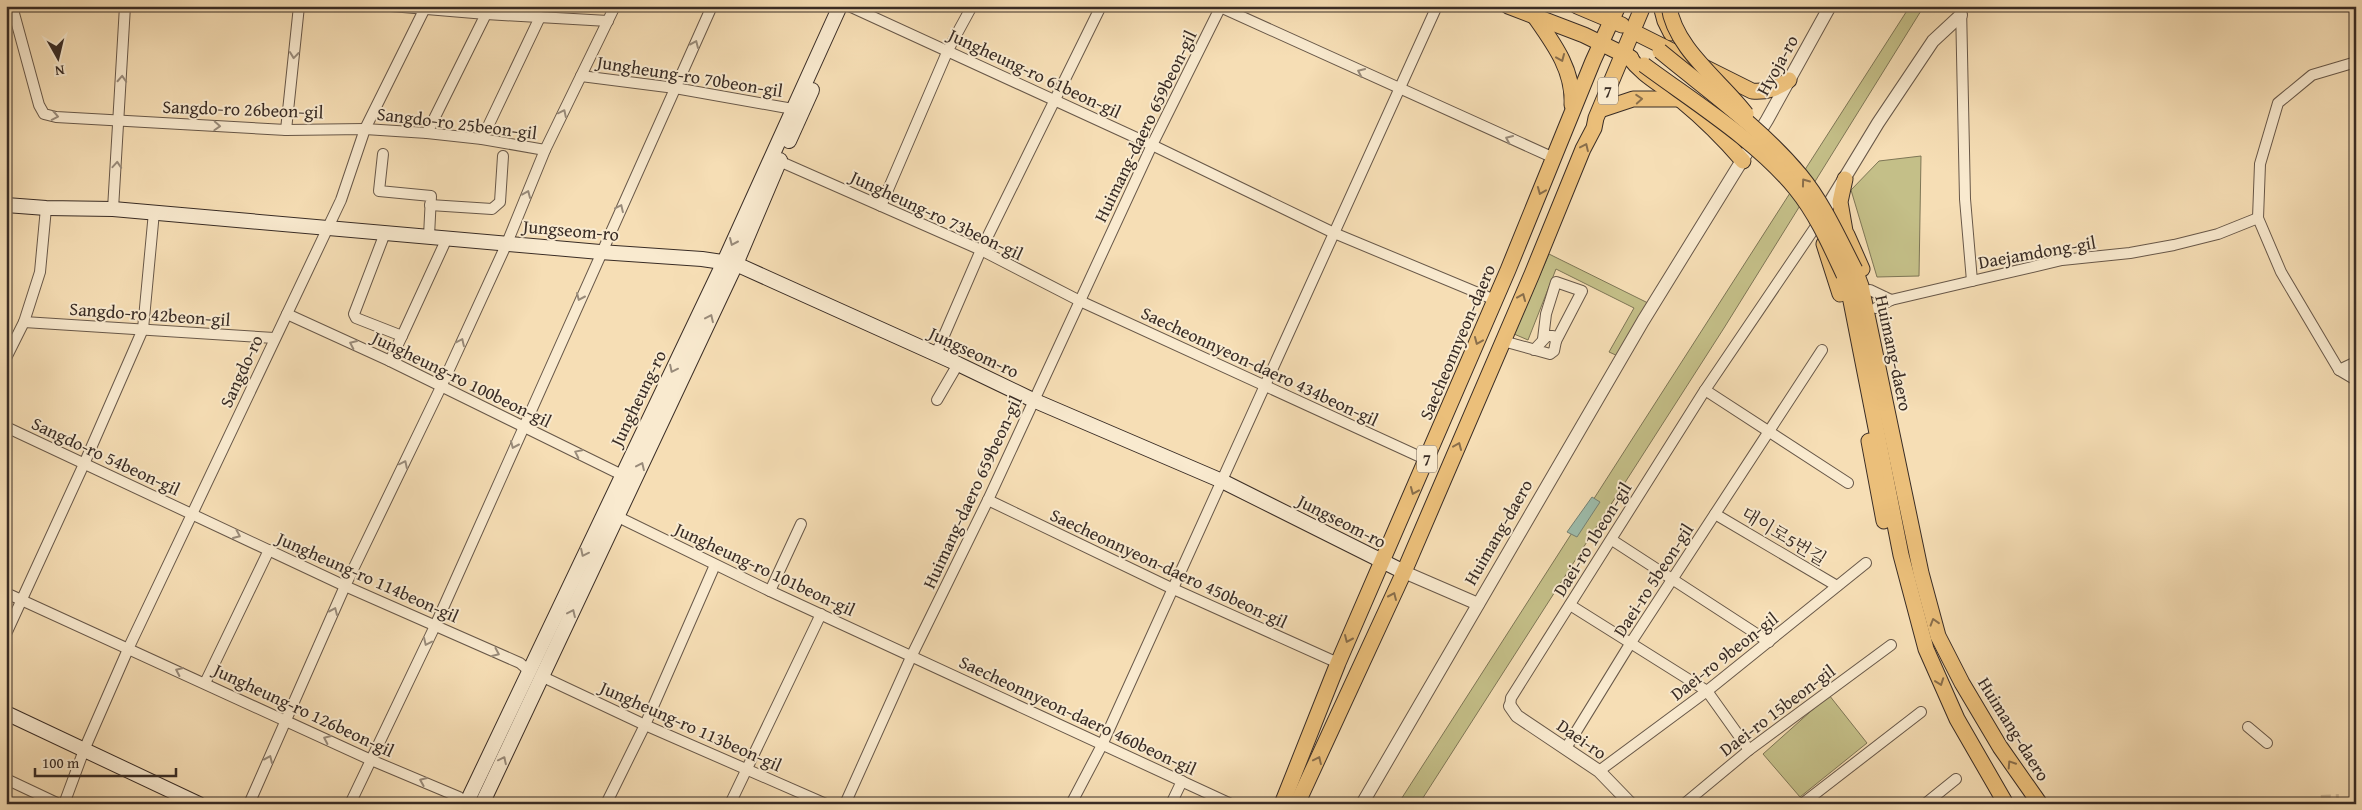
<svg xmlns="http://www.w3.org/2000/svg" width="2362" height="810" font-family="'Gentium Book Plus','Noto Serif KR',serif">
<rect width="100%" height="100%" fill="#f6deb5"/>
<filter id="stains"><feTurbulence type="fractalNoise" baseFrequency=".004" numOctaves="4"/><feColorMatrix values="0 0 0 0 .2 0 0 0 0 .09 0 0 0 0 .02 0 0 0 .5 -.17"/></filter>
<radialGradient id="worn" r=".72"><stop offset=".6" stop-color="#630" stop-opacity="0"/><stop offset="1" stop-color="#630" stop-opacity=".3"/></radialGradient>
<!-- green -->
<g fill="#c4bf88" stroke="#7e7656">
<polygon points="1910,6 1924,6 1724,328 1419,804 1398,804"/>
<polygon points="1921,156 1919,276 1877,277 1851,190 1879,161"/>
<polygon points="1549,254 1650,304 1618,356 1609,352 1634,308 1556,269 1528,340 1514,334"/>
<polygon points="1829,695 1867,743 1800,797 1763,754"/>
</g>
<!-- water -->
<polygon fill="#9dbcab" stroke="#758275" points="1592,497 1600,502 1577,537 1567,532"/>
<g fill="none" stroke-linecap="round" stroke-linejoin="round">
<!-- minor-tunnel -->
<polyline stroke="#d0ba98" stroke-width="10" stroke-dasharray="10 5" stroke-linecap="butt" points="2321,800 2339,799"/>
<!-- minor casing -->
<g stroke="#685849" stroke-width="12">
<g id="minor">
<polyline points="12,6 39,105 44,114 56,117 286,130 365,129 427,133 482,139 545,150"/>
<polyline points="391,6 486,14 608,21"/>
<polyline points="849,6 1152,145 1334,233 1495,300"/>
<polyline points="1218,6 1554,158"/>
<polyline points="1961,6 1965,199 1972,281 2062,260 2130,253 2174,245 2218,234 2258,218"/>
<polyline points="2356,62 2312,75 2278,103 2260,164 2258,218 2281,272 2339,370 2356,380"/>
<polyline points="581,76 675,88 793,109"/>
<polyline points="286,130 299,6"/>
<polyline points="427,133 486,14"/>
<polyline points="482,139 540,17"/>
<polyline points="383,154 379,191 431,196 429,236"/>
<polyline points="779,161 981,250 1080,301 1427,460"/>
<polyline points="430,205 492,209 500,202 503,156"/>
<polyline points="881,206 948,50 972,6"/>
<polyline points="113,209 125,6"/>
<polyline points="385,233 354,314 356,318 402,336 447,238"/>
<polyline points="1870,290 1891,300"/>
<polyline points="1876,308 1891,300 1972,281"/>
<polyline points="287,314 390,361 622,475"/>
<polyline points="24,322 274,338"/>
<polyline points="1543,339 1546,314 1556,282 1582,291 1556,341"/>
<polyline points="1503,341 1550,354 1554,351 1556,341 1553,336 1547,336 1534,350"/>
<polyline points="936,354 981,250 1101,6"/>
<polyline points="6,358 24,322 40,272 46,208"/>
<polyline points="390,361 402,336"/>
<polyline points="2339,370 2356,362"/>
<polyline points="1705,390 1848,483"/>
<polyline points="937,400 958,364"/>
<polyline points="6,427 345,586 520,663 528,670"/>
<polyline points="988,500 1169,587 1338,663"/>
<polyline points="612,514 770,591 1231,804"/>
<polyline points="1715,514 1837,586"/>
<polyline points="1612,540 1769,642"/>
<polyline points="770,591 801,524"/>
<polyline points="6,593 371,760 459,797 466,803"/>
<polyline points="1570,605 1707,691 1749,750"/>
<polyline points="6,634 84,464 143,329 154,212"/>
<polyline points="543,677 645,725 826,804"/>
<polyline points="205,683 269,550"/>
<polyline points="1510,706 1511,698 1705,390 1816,226"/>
<polyline points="2248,727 2267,743"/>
<polyline points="1566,748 1630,644 1822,350"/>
<polyline points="1599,771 1707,691 1866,563"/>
<polyline points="6,779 59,804"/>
<polyline points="64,804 84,750 129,647 341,200 365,129 426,6"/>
<polyline points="249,804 345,586 441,387 507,243 545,150 615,6"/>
<polyline points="350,804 435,626 712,6"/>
<polyline points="606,804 645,725 715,565"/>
<polyline points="730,804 821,614"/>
<polyline points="845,804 912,655 988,500 1152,145 1221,6"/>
<polyline points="1071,804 1102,745 1437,6"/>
<polyline points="1171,804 1182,781"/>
<polyline points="1684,804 1749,750 1891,645"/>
<polyline points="1802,804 1921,712"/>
<polyline points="1925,804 1956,779"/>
</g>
</g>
<!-- tertiary casing -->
<g stroke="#685849" stroke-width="14">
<g id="tertiary">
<polyline points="1827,207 1878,123 1933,41 1961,15"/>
<polyline points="1404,572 1478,604"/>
<polyline points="1510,706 1517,716 1599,771 1631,804"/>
<polyline points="1362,804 1643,321 1767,120 1830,6"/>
</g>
</g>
<!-- secondary casing -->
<g stroke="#392c25" stroke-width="16">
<g id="secondary">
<polyline points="789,141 812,90"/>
<polyline points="6,205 46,208 113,209 600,252 702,259 736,264 958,364 1033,400 1222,481 1404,572"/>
<polyline points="6,713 199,804"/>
<polyline points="466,804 724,262 840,6"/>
<polyline points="482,804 736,264 780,160"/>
</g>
</g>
<!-- primary casing -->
<g stroke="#392c25" stroke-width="17">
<g id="primary">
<polyline points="1508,6 1584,35 1631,58"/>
<polyline points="1577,6 1622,25"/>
<polyline points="1661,6 1665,21 1671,33"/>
<path d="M 1535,17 C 1554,44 1574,71 1572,105"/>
<path d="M 1640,35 L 1752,91 C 1767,92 1776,89 1789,80"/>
<path d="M 1628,56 C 1645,78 1662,84 1682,101 C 1704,119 1724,139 1743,161"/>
<polyline points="1600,110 1633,99 1680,99"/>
<polyline points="1845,179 1840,202 1845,231"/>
<polyline points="1835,220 1847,235 1862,269"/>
<polyline points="1824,244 1840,294"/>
<polyline points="1855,270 1861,286 1921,573 1938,636 1962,683 2000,747 2040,804"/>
<polyline points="1844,275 1851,301 1901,555 1926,649 1957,719 2006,804"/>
<polyline points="1869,441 1884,521"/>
<polyline points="1282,804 1338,663 1508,270 1593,61 1618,6"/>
<polyline points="1297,804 1404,572 1532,274 1583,149 1594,128 1596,118 1643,6"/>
</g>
</g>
<!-- minor -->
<use href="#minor" stroke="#f9eacf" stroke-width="10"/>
<!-- tertiary -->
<use href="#tertiary" stroke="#f9eacf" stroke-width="12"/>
<!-- secondary -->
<use href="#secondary" stroke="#f9eacf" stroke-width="14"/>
<!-- primary -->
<use href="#primary" stroke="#ebbf7a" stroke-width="15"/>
<!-- primary-bridge casing -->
<g stroke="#392c25" stroke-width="17" stroke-linecap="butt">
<g id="primary-bridge">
<path d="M 1669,6 C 1674,48 1722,82 1746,114"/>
<path d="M 1660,51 C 1707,90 1760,127 1800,175 C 1823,203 1838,237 1855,270"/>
<path d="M 1644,65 C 1694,102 1757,141 1796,189 C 1817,215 1830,245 1844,275"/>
</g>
</g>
<!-- primary-bridge -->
<use href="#primary-bridge" stroke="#ebbf7a" stroke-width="15"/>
</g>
<!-- one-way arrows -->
<defs><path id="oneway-chevron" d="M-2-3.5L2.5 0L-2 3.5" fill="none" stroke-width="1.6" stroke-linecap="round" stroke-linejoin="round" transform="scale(1.25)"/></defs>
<g stroke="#998b7a">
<use href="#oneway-chevron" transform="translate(695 44) rotate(-66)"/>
<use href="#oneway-chevron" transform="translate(294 55) rotate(96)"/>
<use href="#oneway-chevron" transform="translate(1361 72) rotate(-155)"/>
<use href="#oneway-chevron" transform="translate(122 79) rotate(-87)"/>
<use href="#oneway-chevron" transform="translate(563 113) rotate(-64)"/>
<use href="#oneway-chevron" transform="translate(55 116) rotate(11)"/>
<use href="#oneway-chevron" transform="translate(217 126) rotate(3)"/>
<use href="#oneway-chevron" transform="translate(1509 139) rotate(-156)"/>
<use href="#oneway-chevron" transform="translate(117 165) rotate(-86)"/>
<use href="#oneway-chevron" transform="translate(527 194) rotate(-67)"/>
<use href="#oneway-chevron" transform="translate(620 208) rotate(-65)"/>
<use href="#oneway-chevron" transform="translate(733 242) rotate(114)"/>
<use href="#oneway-chevron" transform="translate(580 297) rotate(114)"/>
<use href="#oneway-chevron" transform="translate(710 318) rotate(-65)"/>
<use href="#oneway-chevron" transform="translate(461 342) rotate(-65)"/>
<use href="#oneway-chevron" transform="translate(353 344) rotate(-155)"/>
<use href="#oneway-chevron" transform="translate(673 369) rotate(116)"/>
<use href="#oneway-chevron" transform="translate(514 445) rotate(114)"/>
<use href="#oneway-chevron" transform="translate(578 453) rotate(-154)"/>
<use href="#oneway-chevron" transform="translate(404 464) rotate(-64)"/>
<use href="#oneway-chevron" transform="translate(641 466) rotate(-65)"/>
<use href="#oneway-chevron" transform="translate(237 535) rotate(24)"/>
<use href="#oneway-chevron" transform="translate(584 553) rotate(116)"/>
<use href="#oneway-chevron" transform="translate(334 611) rotate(-66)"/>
<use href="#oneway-chevron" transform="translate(572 613) rotate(-65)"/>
<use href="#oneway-chevron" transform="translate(427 642) rotate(115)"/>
<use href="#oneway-chevron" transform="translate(496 653) rotate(24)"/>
<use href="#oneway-chevron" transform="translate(179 671) rotate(-155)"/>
<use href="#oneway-chevron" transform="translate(327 739) rotate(-155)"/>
<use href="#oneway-chevron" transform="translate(269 759) rotate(-66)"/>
<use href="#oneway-chevron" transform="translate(503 760) rotate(-64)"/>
<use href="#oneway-chevron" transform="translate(423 781) rotate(-157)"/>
</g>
<g stroke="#896e4b">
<use href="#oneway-chevron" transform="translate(1561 58) rotate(67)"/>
<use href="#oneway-chevron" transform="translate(1639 99) rotate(-4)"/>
<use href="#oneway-chevron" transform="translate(1585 147) rotate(-65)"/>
<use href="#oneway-chevron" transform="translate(1805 182) rotate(-126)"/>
<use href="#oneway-chevron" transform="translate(1541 191) rotate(112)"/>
<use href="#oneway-chevron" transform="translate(1522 297) rotate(-67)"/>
<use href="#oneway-chevron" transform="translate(1478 341) rotate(113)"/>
<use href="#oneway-chevron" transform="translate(1458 446) rotate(-67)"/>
<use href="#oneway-chevron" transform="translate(1414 491) rotate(113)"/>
<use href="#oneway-chevron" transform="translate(1393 596) rotate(-66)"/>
<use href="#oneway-chevron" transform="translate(1934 622) rotate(-107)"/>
<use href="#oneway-chevron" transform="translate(1348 639) rotate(114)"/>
<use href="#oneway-chevron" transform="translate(1940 682) rotate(70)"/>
<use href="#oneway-chevron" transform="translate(1318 760) rotate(-65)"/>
<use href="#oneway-chevron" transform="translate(2011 764) rotate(-123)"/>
</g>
<g text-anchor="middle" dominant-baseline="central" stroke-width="4" stroke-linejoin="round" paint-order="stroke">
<!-- shield labels -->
<g fill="#f9eacf" stroke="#736558" stroke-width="1">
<rect x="1598" y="77.5" width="20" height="27" rx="4"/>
<rect x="1417" y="445.5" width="20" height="27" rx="4"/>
</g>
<g font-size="16" font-weight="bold" fill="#392c25">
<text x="1608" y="91">7</text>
<text x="1427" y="459">7</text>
</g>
<!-- street labels -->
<g font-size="18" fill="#392c25" stroke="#f9eacf">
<text transform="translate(1777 65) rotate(-61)">Hyoja-ro</text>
<text transform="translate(1035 73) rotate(25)">Jungheung-ro 61beon-gil</text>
<text transform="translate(690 76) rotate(9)">Jungheung-ro 70beon-gil</text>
<text transform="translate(243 109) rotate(2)">Sangdo-ro 26beon-gil</text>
<text transform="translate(457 123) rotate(7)">Sangdo-ro 25beon-gil</text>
<text transform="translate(1145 126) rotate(-64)">Huimang-daero 659beon-gil</text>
<text transform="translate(937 215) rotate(25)">Jungheung-ro 73beon-gil</text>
<text transform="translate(571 230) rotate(5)">Jungseom-ro</text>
<text transform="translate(2037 252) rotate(-10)">Daejamdong-gil</text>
<text transform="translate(150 314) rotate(4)">Sangdo-ro 42beon-gil</text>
<text transform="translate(1457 342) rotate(-67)">Saecheonnyeon-daero</text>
<text transform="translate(974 352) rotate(25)">Jungseom-ro</text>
<text transform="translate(1894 353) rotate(78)">Huimang-daero</text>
<text transform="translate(1260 366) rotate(25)">Saecheonnyeon-daero 434beon-gil</text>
<text transform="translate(241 371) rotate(-65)">Sangdo-ro</text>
<text transform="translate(462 379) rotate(26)">Jungheung-ro 100beon-gil</text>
<text transform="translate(638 398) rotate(-64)">Jungheung-ro</text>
<text transform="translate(106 456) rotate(25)">Sangdo-ro 54beon-gil</text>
<text transform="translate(972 492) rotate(-65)">Huimang-daero 659beon-gil</text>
<text transform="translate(1342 521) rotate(27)">Jungseom-ro</text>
<text transform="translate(1498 532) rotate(-60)">Huimang-daero</text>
<text transform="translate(1784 536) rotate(31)">대이로5번길</text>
<text transform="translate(1592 539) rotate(-58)">Daei-ro 1beon-gil</text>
<text transform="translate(1169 568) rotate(25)">Saecheonnyeon-daero 450beon-gil</text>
<text transform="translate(765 569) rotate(25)">Jungheung-ro 101beon-gil</text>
<text transform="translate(368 577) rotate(24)">Jungheung-ro 114beon-gil</text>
<text transform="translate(1653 580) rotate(-57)">Daei-ro 5beon-gil</text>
<text transform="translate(1724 656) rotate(-38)">Daei-ro 9beon-gil</text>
<text transform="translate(304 710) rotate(25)">Jungheung-ro 126beon-gil</text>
<text transform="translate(1777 710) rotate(-37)">Daei-ro 15beon-gil</text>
<text transform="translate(1078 715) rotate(25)">Saecheonnyeon-daero 460beon-gil</text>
<text transform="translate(691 726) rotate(24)">Jungheung-ro 113beon-gil</text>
<text transform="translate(2014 729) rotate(58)">Huimang-daero</text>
<text transform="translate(1582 739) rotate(35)">Daei-ro</text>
</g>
</g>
<!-- margin -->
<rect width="2362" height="810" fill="none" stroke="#f6deb5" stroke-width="25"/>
<rect x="8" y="8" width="2347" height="795" fill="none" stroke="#392c25" stroke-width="2.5"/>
<rect x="12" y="12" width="2337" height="785" fill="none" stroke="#392c25"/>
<!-- north arrow -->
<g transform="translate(58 58) rotate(172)" stroke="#f9eacf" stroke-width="4" paint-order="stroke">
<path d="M0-4L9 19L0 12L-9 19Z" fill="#392c25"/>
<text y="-8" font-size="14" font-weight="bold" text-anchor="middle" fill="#392c25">N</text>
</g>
<!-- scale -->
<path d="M35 768v8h141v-8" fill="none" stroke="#392c25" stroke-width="2.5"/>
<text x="42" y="768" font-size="15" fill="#392c25" stroke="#f9eacf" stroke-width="4" paint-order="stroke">100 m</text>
<rect width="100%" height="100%" filter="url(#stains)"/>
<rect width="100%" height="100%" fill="url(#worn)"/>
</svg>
